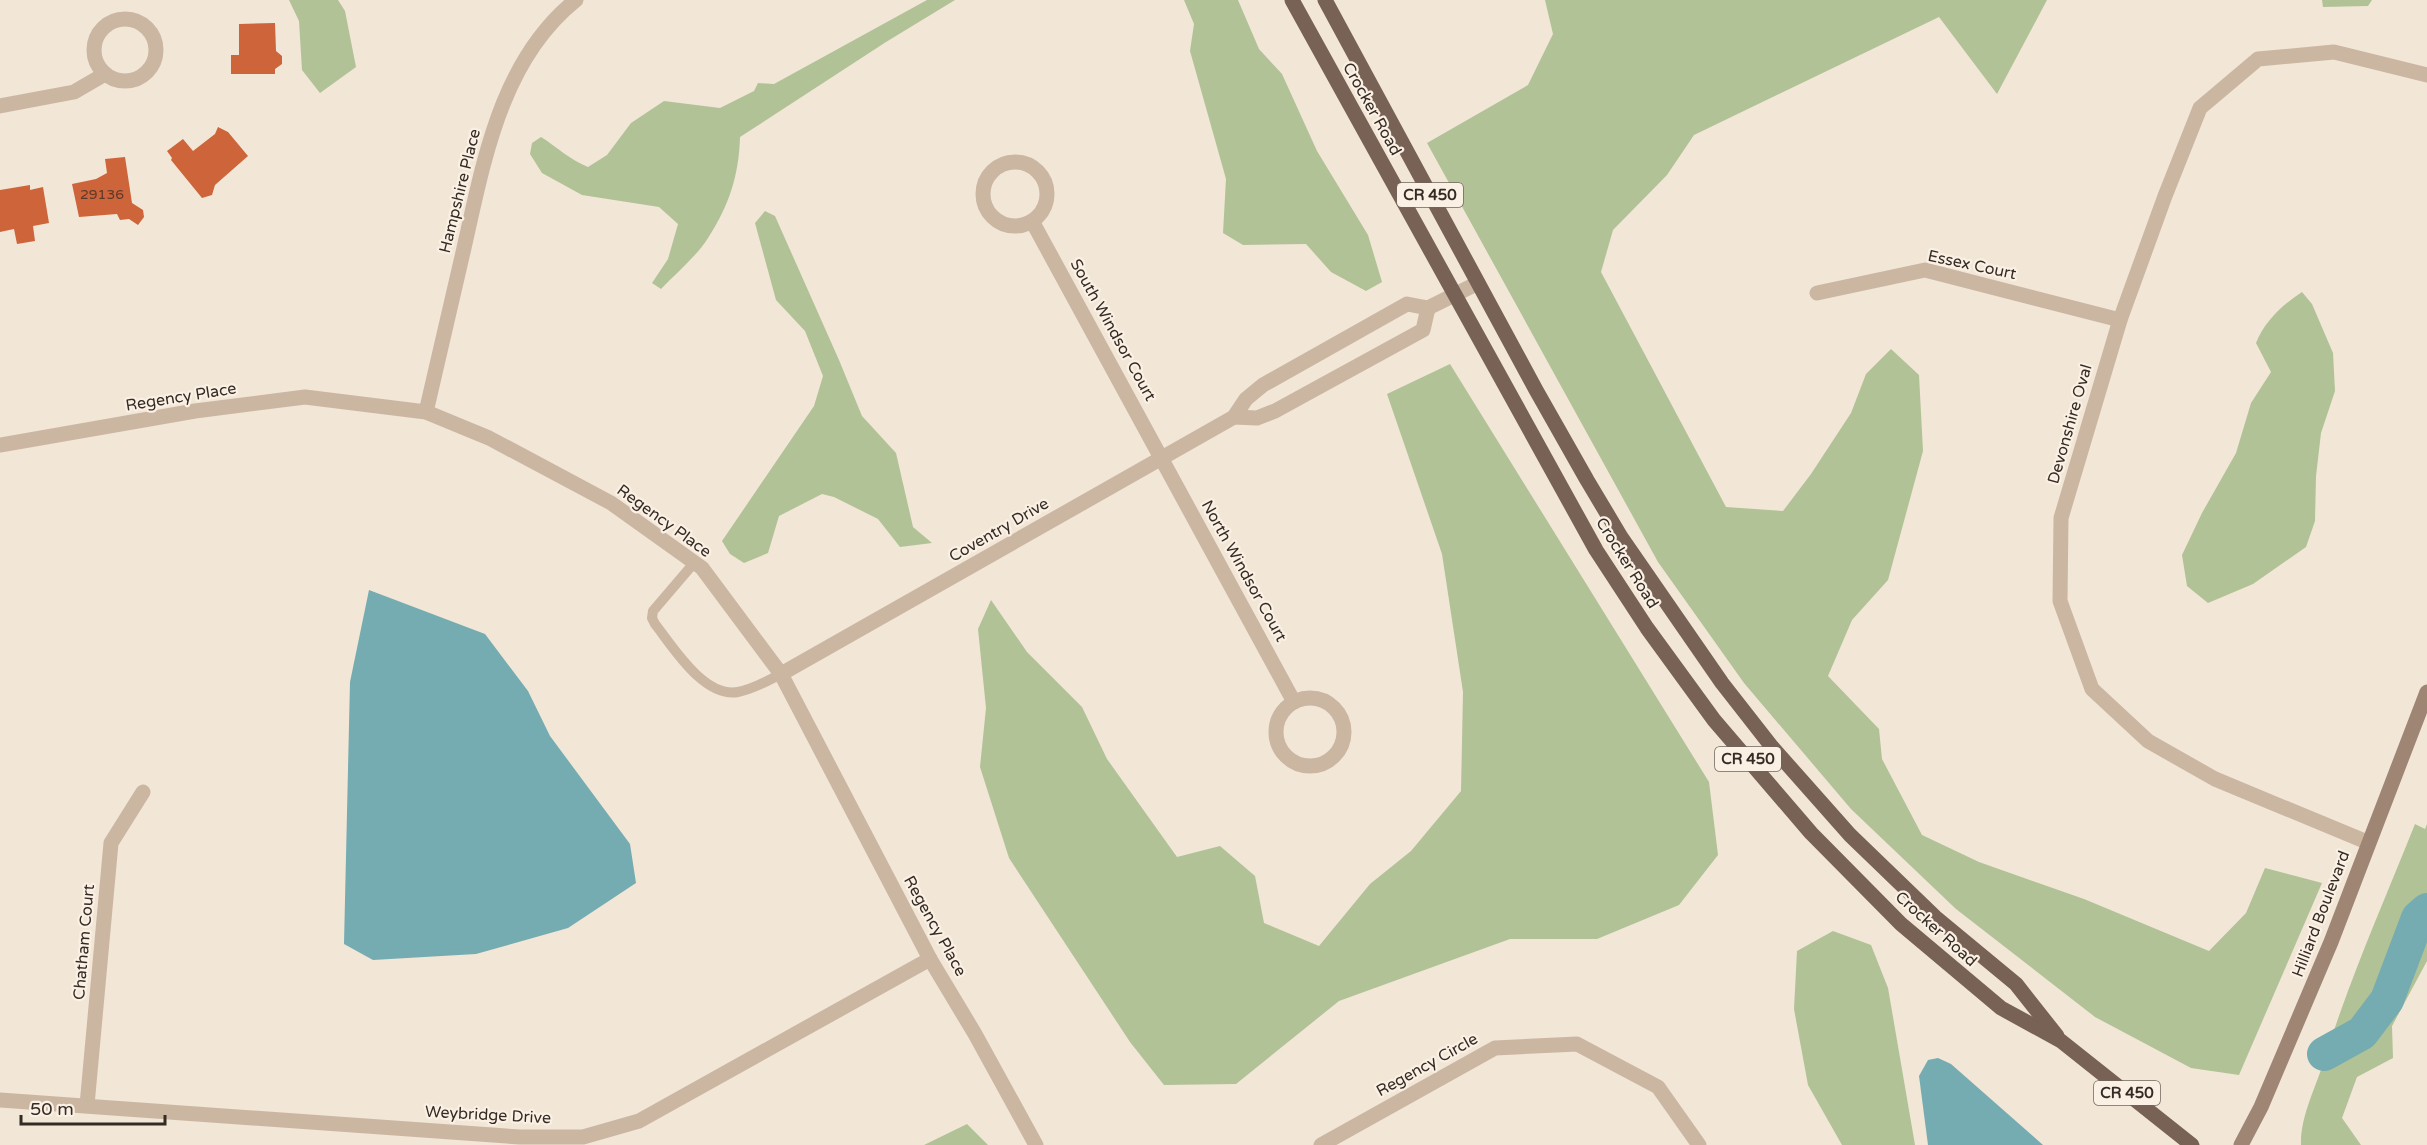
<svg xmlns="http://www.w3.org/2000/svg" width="2427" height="1145" font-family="'Varela Round',sans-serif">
<rect width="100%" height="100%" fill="#f2e6d7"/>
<!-- green -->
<g fill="#b1c296">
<polygon points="289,0 338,0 345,11 356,67 320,93 302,70 299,21"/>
<path d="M 927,0 L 955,0 L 886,42 L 740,137 C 739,175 729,206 708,238 C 696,257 676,273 661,289 L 652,283 L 668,259 L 678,224 L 659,207 L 582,195 L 542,173 L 530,154 L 532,143 L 541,137 C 557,147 570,160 588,167 L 607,155 L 631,123 L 664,101 L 720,108 L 754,91 L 758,83 L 774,84 Z"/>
<polygon points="1184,0 1238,0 1259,49 1282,74 1317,151 1368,235 1382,282 1366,291 1331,272 1306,244 1243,245 1223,233 1226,179 1190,51 1194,24"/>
<polygon points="1545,0 2047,0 1997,94 1939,17 1694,135 1667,175 1613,230 1601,272 1726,507 1783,511 1811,474 1851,413 1866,374 1891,349 1919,375 1923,451 1888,580 1852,620 1828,676 1879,729 1882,759 1922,835 1979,862 2084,899 2209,951 2246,913 2265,868 2322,883 2239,1075 2191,1068 2095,1017 1956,909 1851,809 1744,683 1658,562 1427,143 1528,85 1553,34"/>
<polygon points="2322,0 2372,0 2368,6 2323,7"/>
<polygon points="765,211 775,216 839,360 862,416 896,453 913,527 932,543 900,547 878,519 834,497 822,494 779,516 768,553 744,563 730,554 722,541 814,406 823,376 805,331 776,300 755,223"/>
<path d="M 2302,292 L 2312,304 L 2333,353 L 2335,391 L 2321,433 L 2316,476 L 2315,521 L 2306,547 L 2253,584 L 2208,603 L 2187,586 L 2182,555 L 2202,513 L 2236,453 L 2251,403 L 2271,372 L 2256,343 C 2265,321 2282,305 2302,292 Z"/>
<polygon points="1450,364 1709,782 1718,855 1679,905 1597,939 1510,939 1339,1001 1236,1084 1164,1085 1130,1042 1009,858 980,767 986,708 978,629 991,600 1027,652 1082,707 1107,759 1177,857 1220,846 1255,876 1264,923 1319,946 1370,884 1411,851 1461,791 1463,692 1442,554 1387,394"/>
<path d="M 2415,824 L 2425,829 L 2427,824 L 2427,961 L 2392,1026 L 2393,1058 L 2357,1077 L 2342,1118 L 2361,1145 L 2301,1145 C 2300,1117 2316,1087 2324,1061 C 2349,980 2384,902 2415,824 Z"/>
<polygon points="1833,931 1871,945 1888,988 1915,1145 1842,1145 1808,1085 1794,1009 1797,951"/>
<polygon points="967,1124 988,1145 924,1145"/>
</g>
<!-- water -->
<g fill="#74acb1">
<polygon points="369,590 485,634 528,691 550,736 630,844 636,883 568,928 476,954 373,960 344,944 350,682"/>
<polygon points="1938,1058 1951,1064 2043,1145 1928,1145 1919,1076 1928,1060"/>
</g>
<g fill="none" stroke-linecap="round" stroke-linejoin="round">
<!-- river -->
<polyline stroke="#74acb1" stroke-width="34" points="2324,1054 2362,1033 2387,1000 2418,918 2427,910"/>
</g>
<!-- building -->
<g fill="#cd643a">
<polygon points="275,23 276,51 282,56 282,64 275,69 275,74 231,74 231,55 239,55 239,24"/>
<polygon points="218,127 228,132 248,156 215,185 212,195 202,198 171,160 172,158 167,151 183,139 193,151 215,134"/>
<polygon points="125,157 132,203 143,210 144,217 138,225 129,219 120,220 117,214 79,217 72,184 96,179 107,173 105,159"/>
<polygon points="30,185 30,190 43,187 49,223 33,226 35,241 17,244 14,229 0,232 0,190"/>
</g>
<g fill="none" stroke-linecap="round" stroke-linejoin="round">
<!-- lane -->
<path stroke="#cbb6a2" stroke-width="10" d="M 694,563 L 653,611 L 652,618 L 655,624 C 673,647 704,698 738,692 C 754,689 767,681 781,674"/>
<!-- street -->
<g stroke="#cbb6a2" stroke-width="15">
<circle cx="125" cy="50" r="31"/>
<polyline points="0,106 74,92 105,74"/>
<circle cx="1015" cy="194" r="32"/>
<polyline points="1032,221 1294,702"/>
<polyline points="1817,293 1925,270 2120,320"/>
<path d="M 426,412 C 438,358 451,303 464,248 C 484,160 501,60 576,0"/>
<polyline points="1234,417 1257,418 1275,411 1423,330 1428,308"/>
<polyline points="0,445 195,411 305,397 426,412 489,438 611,503 702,568 781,674 930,959 975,1034 1036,1145"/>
<polyline points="781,674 1234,417 1246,399 1263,385 1407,304 1428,308 1478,283"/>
<circle cx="1310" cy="732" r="34"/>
<polyline points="2367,842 2215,779 2148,741 2092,689 2060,601 2061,518 2120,320 2165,196 2200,108 2258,59 2334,52 2427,75"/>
<polyline points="0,1100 520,1137 583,1137 639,1121 930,959"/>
<polyline points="87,1105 111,843 143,792"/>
<polyline points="1321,1145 1495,1048 1577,1044 1658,1087 1699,1145"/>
</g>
<!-- secondary -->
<polyline stroke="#9e8574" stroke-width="15" points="2241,1145 2261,1107 2331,942 2427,692"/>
<!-- primary -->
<g stroke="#786255" stroke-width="15">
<polyline points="1292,0 1596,550 1647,628 1714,720 1811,833 1901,924 2001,1008 2061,1041 2192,1145"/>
<polyline points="1325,0 1536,390 1587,480 1621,537 1722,683 1772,747 1850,835 1935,917 2016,984 2057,1036"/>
</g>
</g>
<g text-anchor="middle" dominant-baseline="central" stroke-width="4.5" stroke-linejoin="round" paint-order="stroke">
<!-- number labels -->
<g font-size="14" fill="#5b392a">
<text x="102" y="194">29136</text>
</g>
<!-- shield labels -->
<g fill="#faf0e3" stroke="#70665e" stroke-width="1.5">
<rect x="1397" y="183" width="66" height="24" rx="4.5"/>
<rect x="1715" y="747" width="66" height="24" rx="4.5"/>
<rect x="2094" y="1081" width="66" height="24" rx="4.5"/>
</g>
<g font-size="15" font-weight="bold" fill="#352b25">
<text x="1430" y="195">CR 450</text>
<text x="1748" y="759">CR 450</text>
<text x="2127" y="1093">CR 450</text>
</g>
<!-- street labels -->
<g font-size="16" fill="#352b25" stroke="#faf0e3">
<text transform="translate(1372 109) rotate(61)">Crocker Road</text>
<text transform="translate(460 191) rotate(-76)">Hampshire Place</text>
<text transform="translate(1972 265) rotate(12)">Essex Court</text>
<text transform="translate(1113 330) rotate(61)">South Windsor Court</text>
<text transform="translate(181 397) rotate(-9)">Regency Place</text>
<text transform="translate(2070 424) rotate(-74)">Devonshire Oval</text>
<text transform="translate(664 521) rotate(36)">Regency Place</text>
<text transform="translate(999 530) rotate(-30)">Coventry Drive</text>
<text transform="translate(1627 563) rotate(58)">Crocker Road</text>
<text transform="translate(1244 571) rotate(61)">North Windsor Court</text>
<text transform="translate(2321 914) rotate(-69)">Hilliard Boulevard</text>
<text transform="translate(935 926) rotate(61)">Regency Place</text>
<text transform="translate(1936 929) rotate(42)">Crocker Road</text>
<text transform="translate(84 942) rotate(-85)">Chatham Court</text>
<text transform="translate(1427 1065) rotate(-29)">Regency Circle</text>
<text transform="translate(488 1115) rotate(3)">Weybridge Drive</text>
</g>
</g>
<!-- scale -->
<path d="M21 1115v9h144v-9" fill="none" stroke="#352b25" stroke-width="3"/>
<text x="30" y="1115" font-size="18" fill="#352b25" stroke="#faf0e3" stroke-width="4.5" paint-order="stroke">50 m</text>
</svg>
